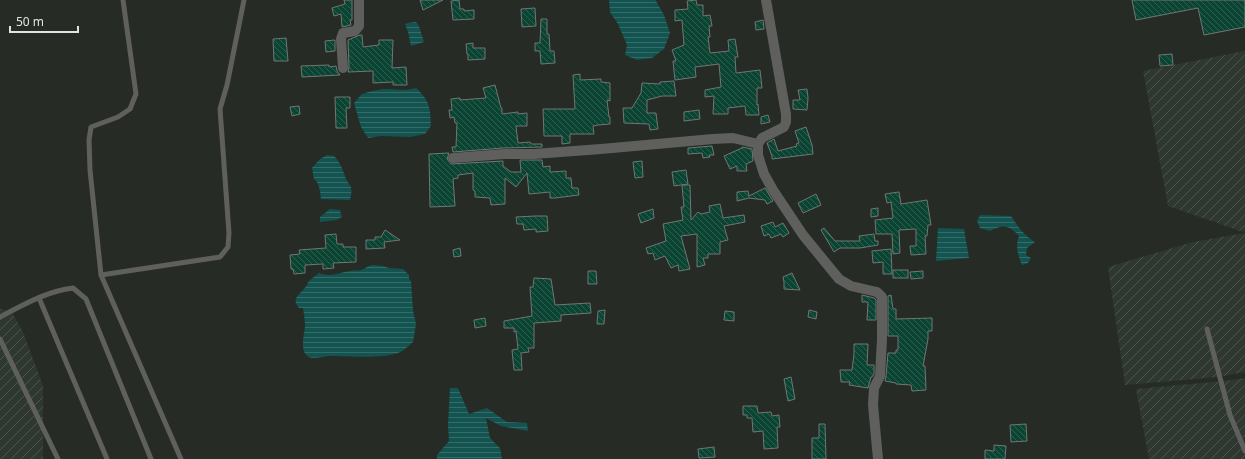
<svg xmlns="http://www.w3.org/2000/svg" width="1245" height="459" font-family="'Noto Sans',sans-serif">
<defs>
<pattern id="industrial-furrows" width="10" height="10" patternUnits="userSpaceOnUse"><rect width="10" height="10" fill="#2f3830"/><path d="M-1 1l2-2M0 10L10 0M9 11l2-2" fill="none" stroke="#4d554e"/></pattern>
<pattern id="water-rules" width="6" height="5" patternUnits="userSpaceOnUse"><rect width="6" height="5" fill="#135450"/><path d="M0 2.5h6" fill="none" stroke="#356c69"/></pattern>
<pattern id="building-back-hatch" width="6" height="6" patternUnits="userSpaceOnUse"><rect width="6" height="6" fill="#0c4433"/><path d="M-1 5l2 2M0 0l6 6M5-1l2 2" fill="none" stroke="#2f5f50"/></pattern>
</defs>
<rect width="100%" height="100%" fill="#262b26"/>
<!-- industrial -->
<g fill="url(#industrial-furrows)">
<polygon points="1245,51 1245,231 1243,232 1168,206 1143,71"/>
<polygon points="1245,233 1245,372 1218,377 1125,385 1108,267 1193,242"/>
<polygon points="0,309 11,311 23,332 43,386 43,459 0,459"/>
<polygon points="1245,378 1245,459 1149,459 1136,389 1224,381"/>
</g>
<!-- water -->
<g fill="url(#water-rules)">
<polygon points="609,0 655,0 656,1 664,15 670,33 664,49 652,58 637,60 625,55 627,45 618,24 610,12"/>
<polygon points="416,22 419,26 424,42 411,46 408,32 405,24 408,23"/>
<path d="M 416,88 C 430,101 430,107 431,126 L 425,134 L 410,137 L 381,136 L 368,138 L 361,127 L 354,103 L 362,94 L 372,91 L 384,89 L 407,90 Z"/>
<path d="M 327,155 L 334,156 C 340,162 343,170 346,179 C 347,182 350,184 351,187 C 352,192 351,195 350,200 L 321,199 C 320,191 320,184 314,179 L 312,168 L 320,159 Z"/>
<polygon points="330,209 340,210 341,215 343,216 337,220 320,222 320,217"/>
<path d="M 980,215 L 1011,216 C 1018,227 1024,235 1035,242 L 1027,248 L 1026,255 L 1031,258 L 1028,263 L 1022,265 C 1018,256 1015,246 1019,236 C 1009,225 1003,224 990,231 L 980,228 L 977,221 Z"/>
<polygon points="938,228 964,229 969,258 936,261"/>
<path d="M 373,265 L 383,266 L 389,268 L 403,269 L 409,275 L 409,279 L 411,281 L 413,311 L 416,324 L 413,342 C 408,346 404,351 398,353 C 382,359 349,356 331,356 C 325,356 312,360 307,356 C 300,349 304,335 305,327 C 305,321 304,314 303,308 L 299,308 C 291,299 299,295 304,289 C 306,287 307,284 309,281 C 312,278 316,276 319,273 C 331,278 340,272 351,271 C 355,270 358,271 361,270 C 367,268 366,266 373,265 Z"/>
<polygon points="450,388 458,388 469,414 487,408 507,422 527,423 528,431 501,426 486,418 490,438 500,448 502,459 437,459 437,455 449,441 448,425"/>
</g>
<!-- building -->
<g fill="url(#building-back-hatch)" stroke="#6f7774">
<polygon points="344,0 352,0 352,20 350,20 351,25 342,27 341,14 334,16 332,8 345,4"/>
<polygon points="420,0 443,0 423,10"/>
<polygon points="459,0 460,9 464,9 464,11 474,10 474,19 453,20 451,1"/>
<polygon points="696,0 697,5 703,5 703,16 710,15 712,26 709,26 710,37 708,37 710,53 729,51 728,40 735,39 738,57 735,57 736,73 760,70 762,88 757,88 757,105 758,104 759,115 746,115 745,106 728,108 728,114 713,114 714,96 705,97 705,90 721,87 719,64 695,67 696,77 675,80 673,61 676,61 672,50 684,45 682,20 675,21 675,10 688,9 687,1"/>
<polygon points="1132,0 1245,0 1245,27 1204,35 1198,8 1136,20"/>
<polygon points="535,8 536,26 522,27 521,9"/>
<polygon points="541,19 547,19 547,34 549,34 550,51 554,51 555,63 541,64 540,51 535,51 535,43 540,43"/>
<polygon points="763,20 764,29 756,30 755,22"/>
<polygon points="360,35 362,35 363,47 379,45 379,40 393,40 392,68 406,67 407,85 393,85 393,82 373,83 373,71 348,72 349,68 348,40"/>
<polygon points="286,38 288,61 274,61 273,39"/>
<polygon points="335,40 335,51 326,52 325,41"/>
<polygon points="473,43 473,48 485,48 485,59 468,60 468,54 467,54 466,44"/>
<polygon points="1172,54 1173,65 1160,66 1159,55"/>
<polygon points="329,65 329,67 336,66 337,71 340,75 302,77 301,66"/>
<polygon points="580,74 580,80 601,79 601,82 610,83 610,101 607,100 609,117 610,117 610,124 598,125 593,126 594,134 570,134 570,143 562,144 562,136 544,136 543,109 575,109 573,75"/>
<polygon points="674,81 676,96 662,96 647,100 647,113 656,113 658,129 650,130 649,124 624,123 623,108 632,108 641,93 642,83 660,84 660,82"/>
<polygon points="495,85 501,108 502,108 502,114 518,112 518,114 527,113 527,126 516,126 518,143 530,142 531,144 542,144 542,147 503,148 453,152 452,147 456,147 457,123 455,123 454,117 450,118 449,110 452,110 451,99 460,98 460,100 486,98 483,88"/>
<polygon points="807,89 808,98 807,110 793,109 793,100 800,100 798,90"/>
<polygon points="335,97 350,97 350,108 346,108 347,128 336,128"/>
<polygon points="299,106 300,114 292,116 290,107"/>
<polygon points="699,110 700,119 684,121 684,112"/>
<polygon points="768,115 770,122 761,124 761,117"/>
<polygon points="806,127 812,145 813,154 772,159 772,156 767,143 774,139 778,151 797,146 796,144 799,143 795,131"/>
<polygon points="712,146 714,155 709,155 710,157 703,158 702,153 688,154 688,148"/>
<polygon points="742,147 752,149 753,161 746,164 747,171 737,171 737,166 730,169 724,156 742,148"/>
<polygon points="449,153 447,159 451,164 503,161 503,166 511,172 521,172 520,160 542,160 543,167 550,166 550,172 566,171 566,178 571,178 572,188 578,188 579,195 555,198 550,198 550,192 529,194 527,173 516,187 505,178 505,204 491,205 490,198 475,197 475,191 473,190 473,173 458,175 458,178 453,179 455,206 430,207 429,154"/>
<polygon points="642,161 643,177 635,178 633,162"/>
<polygon points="686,170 688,184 674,186 672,172"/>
<polygon points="682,185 690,185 691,220 698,212 701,214 710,212 709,206 720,204 723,218 744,215 745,222 724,226 728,240 720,242 720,254 708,254 708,258 703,258 705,265 697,267 697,234 681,236 690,269 679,271 678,265 671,268 665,256 655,260 653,253 648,254 646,248 666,241 663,224 683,220 681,207 684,207"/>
<polygon points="765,188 773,201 767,204 765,200 749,198 737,201 737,192 748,191 749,196"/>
<polygon points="899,192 901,204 927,200 931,225 928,225 927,236 925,236 926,254 911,255 910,246 916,246 916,229 899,230 900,253 893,254 892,234 876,234 875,220 893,218 891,202 887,203 885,194"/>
<polygon points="816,194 821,205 803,213 798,203"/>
<polygon points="878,208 878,216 871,217 871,209"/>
<polygon points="653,209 654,218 641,223 638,214"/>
<polygon points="535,216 547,216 548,231 536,232 536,229 524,230 523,224 517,224 516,217"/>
<polygon points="773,222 775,227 783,223 789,233 783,237 781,234 771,238 769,234 764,236 761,226"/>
<polygon points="824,228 835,241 860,241 859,236 874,234 875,241 878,241 878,245 860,248 840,248 834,252 821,230"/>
<polygon points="385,230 400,240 384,242 385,248 366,249 366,240 375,240 375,237 381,237"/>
<polygon points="336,234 337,244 343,244 343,247 356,247 356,262 333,263 334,268 323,269 323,264 305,265 305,273 294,274 293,269 291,269 290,255 300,254 299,250 326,248 325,235"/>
<polygon points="460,248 461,256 454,257 453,250"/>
<polygon points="891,249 892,274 883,274 883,262 873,263 872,251"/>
<rect x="893" y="270" width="15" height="8"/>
<polygon points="588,271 596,271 597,284 588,284"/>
<polygon points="923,271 923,278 911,279 910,272"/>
<polygon points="792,273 800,290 784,289 784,282 783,277"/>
<polygon points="534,278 551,279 555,305 590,303 591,313 561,315 561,321 534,323 534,348 528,348 529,352 521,353 522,370 514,370 512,350 518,349 516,331 514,332 514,328 504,328 504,321 532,316 530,287 533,287"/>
<polygon points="862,295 874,298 876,300 876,320 867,320 868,302 862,302"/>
<polygon points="891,295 893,309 896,309 896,319 932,318 932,331 928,331 928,339 923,366 925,366 926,390 912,391 911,385 896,384 896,383 885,381 886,376 888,353 896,353 896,350 898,350 898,336 888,336 888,296"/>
<polygon points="605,310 604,324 597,324 598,311"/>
<polygon points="809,310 817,312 816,319 808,317"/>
<polygon points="725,311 734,312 734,321 724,320"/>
<polygon points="485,318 486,326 475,328 474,320"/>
<polygon points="854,344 868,344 867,365 874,365 874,374 872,377 871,377 868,388 849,385 850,382 841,382 840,370 852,370 854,354"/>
<polygon points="791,377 795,399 788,401 784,379"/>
<polygon points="743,406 757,406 758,413 771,412 772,416 779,415 780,427 777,427 778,448 764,449 763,431 753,432 752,418 747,418 747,415 743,415"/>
<polygon points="819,424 825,424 826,459 812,459 812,438 819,438"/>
<polygon points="1026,424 1027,441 1011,442 1010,425"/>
<polygon points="994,445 1006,446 1005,459 985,459 985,450 994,451"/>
<polygon points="714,447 715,457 699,458 698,449"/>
</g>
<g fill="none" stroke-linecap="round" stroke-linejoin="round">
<!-- lane -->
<g stroke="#5f605d" stroke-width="5">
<polyline points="123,0 136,94 130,109 118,117 91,127 89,140 90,170 101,275 181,459"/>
<polyline points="101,275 220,257 228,247 229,233 220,109 227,85 244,0"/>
<polyline points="39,298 107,459"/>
<path d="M 0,317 C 23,305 47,291 73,288 L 86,299 L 151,459"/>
<polyline points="1207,329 1230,415 1245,451"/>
<polyline points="0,339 58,459"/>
</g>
<!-- street -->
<g stroke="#5f605d" stroke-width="10">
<polyline points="766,0 786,114 786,122 784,127 762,138 758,144 758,155 764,174 773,190 803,235 839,279 851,286 877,292 882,297 882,339 880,376 874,388 873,405 878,459"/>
<polyline points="343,68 341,39 343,33 355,31 359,26 359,0"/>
<polyline points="453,158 504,154 534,154 601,149 713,139 733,138 758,144"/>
</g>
</g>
<!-- scale -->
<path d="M10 26v6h68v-6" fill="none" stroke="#e1e5e2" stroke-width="2"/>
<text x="16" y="26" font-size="12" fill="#e1e5e2" stroke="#262b26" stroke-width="3" paint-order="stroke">50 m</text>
</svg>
